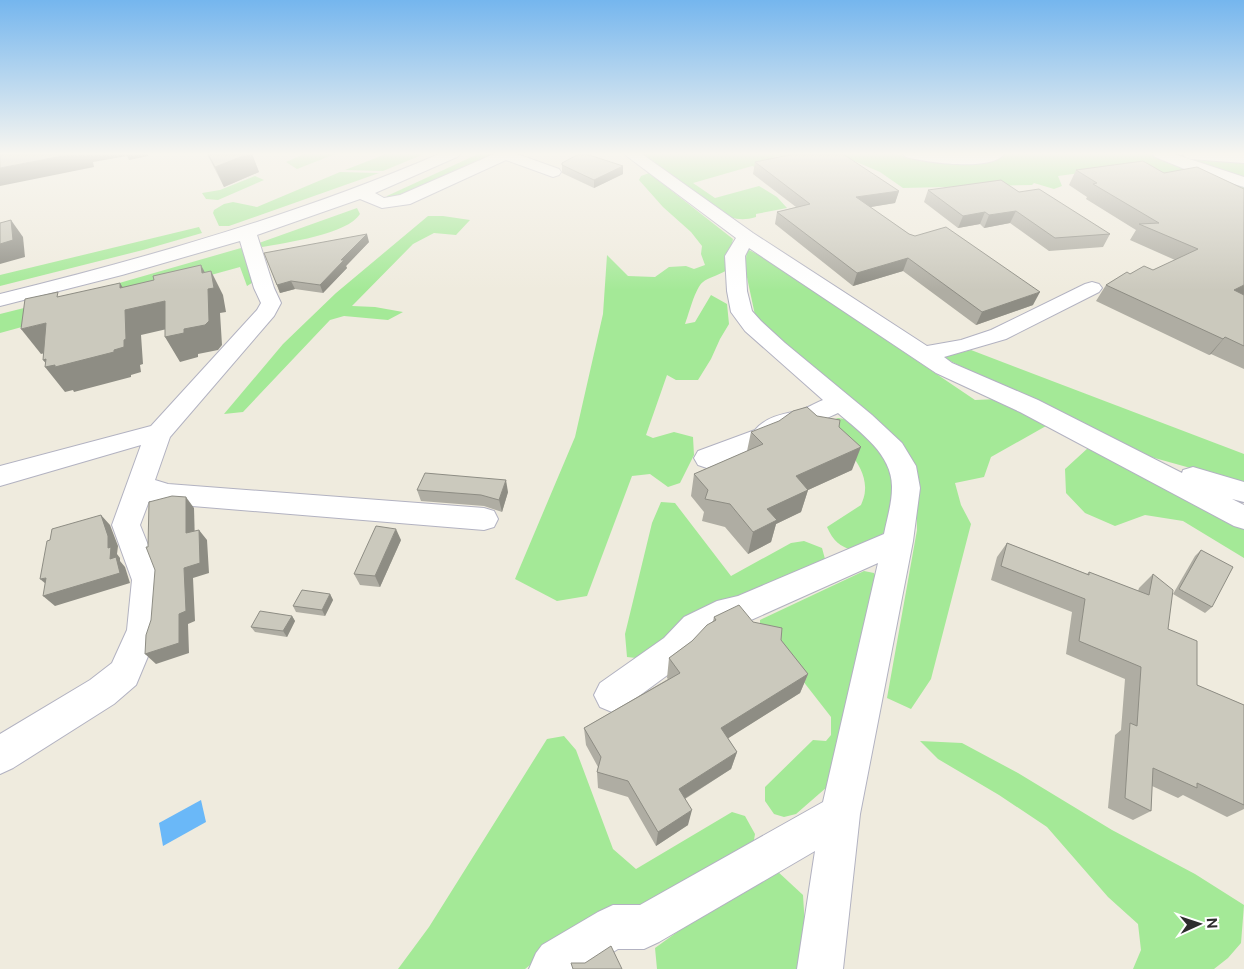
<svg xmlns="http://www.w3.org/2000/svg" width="1244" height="969" font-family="'Public Sans',sans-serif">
<rect width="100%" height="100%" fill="#efebde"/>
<!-- green -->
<g fill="#a4e997">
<polygon points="304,154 335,154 297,169 286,162"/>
<polygon points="386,154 424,154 383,171 345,170"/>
<polygon points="478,154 497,154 409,194 386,200 387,196"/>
<path d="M 638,154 L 892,154 L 922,159 L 1000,154 L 1148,154 L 1244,184 L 1244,191 L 1125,167 L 1058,176 L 1062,186 L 1054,189 L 1034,183 L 1032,185 L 903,188 L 880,172 L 845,157 L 775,156 L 761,169 L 752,166 L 693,183 L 715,198 L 759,186 L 777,197 L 787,208 L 756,214 L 756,217 C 746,220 739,220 730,217 Z"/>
<polygon points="1175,155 1244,160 1244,179"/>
<polygon points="340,172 379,173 229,226 219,226 213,213 214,210 224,204 233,202 257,207"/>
<path d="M 649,173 L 733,239 L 730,252 L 729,269 C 722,274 707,278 703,282 C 695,288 689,314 685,324 L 695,322 L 711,295 L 727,304 L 729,324 L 720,339 L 711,359 L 698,380 L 676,380 L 667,375 L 646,435 L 653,438 L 674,432 L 693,437 L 694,455 L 680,483 L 668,487 L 650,474 L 632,476 L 587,596 L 557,601 L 515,579 L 575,437 L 603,314 L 607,255 L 628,276 L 655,277 L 669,267 L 686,266 L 694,269 L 705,265 L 701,254 L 702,246 L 691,232 L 663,207 L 639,180 L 641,176 Z"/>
<polygon points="255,176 264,180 218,200 206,199 202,193 220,190"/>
<path d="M 357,208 L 360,214 C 348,234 285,243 262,247 L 259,243 Z"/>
<polygon points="428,216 443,216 470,220 456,235 434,233 413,244 352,306 375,307 403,312 388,320 344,316 330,320 243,412 224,414 283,344 336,293"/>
<polygon points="199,227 202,233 143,250 0,286 0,275"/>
<polygon points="241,248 247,251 255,281 247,286 240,267 0,333 0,314 88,292"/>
<polygon points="747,249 763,257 975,400 998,399 1046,426 991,457 984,477 955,483 961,505 971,524 931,679 911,709 887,698 917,530 916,490 755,315 745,268"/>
<polygon points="971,350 1244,454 1244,483 1151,457 1120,445 942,357"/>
<path d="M 838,418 C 858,419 881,452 895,466 L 892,518 L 884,533 L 853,551 C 840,546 833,541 827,527 L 861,505 C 863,500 865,495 865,490 C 867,464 839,441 823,424 Z"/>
<polygon points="1088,448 1244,527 1244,558 1183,521 1145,515 1115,526 1085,513 1066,493 1065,469"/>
<polygon points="661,502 675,503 731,576 791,543 804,541 822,548 825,559 645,659 627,657 625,634 652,523"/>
<polygon points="864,571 874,573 878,582 827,787 796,814 784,817 774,814 765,801 765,787 813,740 826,741 831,735 831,717 760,626 760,620"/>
<polygon points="564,736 576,750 613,849 636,869 732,812 745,816 755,834 752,852 549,950 525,969 398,969 429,927 547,739"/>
<polygon points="920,741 962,743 1018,773 1112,830 1195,874 1244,905 1241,943 1228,958 1214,969 1133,969 1141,950 1138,924 1108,897 1047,827 999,795 938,759"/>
<polygon points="776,870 803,895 805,928 797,969 657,969 655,948 752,878"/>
</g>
<!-- water -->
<polygon fill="#6ab8f8" points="201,800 206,822 163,846 159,823"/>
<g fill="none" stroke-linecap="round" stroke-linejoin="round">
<!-- minor casing -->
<g stroke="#b2b2c1" stroke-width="2">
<g id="minor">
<path d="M 439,154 L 460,154 L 457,157 L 375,193 L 384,198 L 400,195 L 494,154 L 517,154 L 559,169 L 561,172 L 559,175 L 553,177 L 506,160 L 410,204 L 382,208 L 360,199 L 257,235 L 274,288 L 281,303 L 274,316 L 170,437 L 155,480 L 168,484 L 484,508 L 494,511 L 498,519 L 494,527 L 484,530 L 168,504 L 149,501 L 140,525 L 162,580 L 159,630 L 136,685 L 114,704 L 13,768 L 0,774 L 0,734 L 90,680 L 112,663 L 127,630 L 132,580 L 112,525 L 141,445 L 0,486 L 0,466 L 151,426 L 257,310 L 261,303 L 254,288 L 240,241 L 122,275 L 0,306 L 0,294 C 150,257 297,215 439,154 Z"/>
<path d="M 624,154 L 642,154 L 753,233 L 927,346 L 961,340 L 991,330 L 1085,284 L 1092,282 L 1099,284 L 1102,288 L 1099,292 L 1006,339 L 944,357 L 952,363 L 1038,400 L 1182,473 L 1183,470 L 1193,467 L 1244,482 L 1244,502 L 1232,499 L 1244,505 L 1244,529 L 1234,526 L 1020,412 L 936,373 L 749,248 L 745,256 L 747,291 L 752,311 L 761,321 L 785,343 L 872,415 L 902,443 L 916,466 L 920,488 L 913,541 L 860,814 L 843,969 L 797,969 L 815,851 L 659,942 L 644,949 L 618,949 L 586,969 L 529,969 L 536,953 L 542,945 L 598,912 L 613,905 L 640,905 L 823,802 L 878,563 L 751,620 L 732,625 L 708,637 L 688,660 L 624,707 L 612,712 L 600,707 L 594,695 L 600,683 L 664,638 L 684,617 L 717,601 L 738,596 L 884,534 C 887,519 892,503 892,488 C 893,455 861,433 838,413 C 829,417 821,421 812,424 C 797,430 784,429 773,442 L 716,465 L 707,468 L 698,465 L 694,458 L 698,451 L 755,430 C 766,417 782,414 797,411 C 806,409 815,403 823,400 L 745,331 L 731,312 L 727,291 L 725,256 L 736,238 Z"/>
<path d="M 903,154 L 1004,154 C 991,172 925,162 906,157 Z"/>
<polygon points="1152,154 1174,154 1244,177 1244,187 1187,170 1155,157"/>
<polygon points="1182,154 1244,154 1244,163 1190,159 1185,157"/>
</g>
</g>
<!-- minor -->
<use href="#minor" fill="#fff" fill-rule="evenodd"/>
</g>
<!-- wall -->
<g fill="#afada3">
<polygon points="207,154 252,154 259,172 224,187"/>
<polygon points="755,162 899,191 895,203 870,207 909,234 1033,305 976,325 903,271 853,286 775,224 777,212 796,207 753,174"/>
<polygon points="562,163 623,166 623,174 594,188 562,173"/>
<polygon points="1076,170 1164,173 1244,189 1244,369 1211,354 1209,355 1096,301 1106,285 1130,274 1153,270 1175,260 1130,240 1136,230 1086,199 1087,197 1069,185"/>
<polygon points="928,190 1019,192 1110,234 1103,247 1049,251 1010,223 984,228 980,224 958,228 924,202"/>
<polygon points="369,242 346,266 347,268 323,293 295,289 280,293 264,253"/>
<polygon points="817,416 839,427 852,470 808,490 801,512 776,524 771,542 748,554 725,527 702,521 704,512 691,496 694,474 747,451 751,432"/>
<polygon points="417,490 508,492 502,512 484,506 421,501"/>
<polygon points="401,540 380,587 360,585 354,574"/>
<polygon points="1007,543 1087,574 1089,572 1138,591 1139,588 1153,574 1168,629 1197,685 1244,705 1244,809 1227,817 1183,795 1178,798 1152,786 1151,811 1133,820 1108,808 1115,735 1121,730 1125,679 1066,654 1072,612 991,580 997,557"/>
<polygon points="1201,550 1212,607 1205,613 1173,594 1195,556"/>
<polygon points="330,594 333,600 325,616 296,612 293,606"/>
<polygon points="292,616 295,621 287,637 255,632 251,627"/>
<polygon points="714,617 753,622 781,640 808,674 800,693 728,738 737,752 731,769 685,799 688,825 656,846 628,797 598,788 597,772 598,767 586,745 584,728 668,679 667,678 669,658 692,641 713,621"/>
</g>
<!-- shaded-wall -->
<g fill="#8e8d84">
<polygon points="73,154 148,154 148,156 129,160 127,156 93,162 94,167 0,186 0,168"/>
<polygon points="248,154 252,154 259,172 224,187 215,167"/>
<polygon points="623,166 623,174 594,188 594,180"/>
<polygon points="899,191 895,203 853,210 856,197"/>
<polygon points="1016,211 1010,223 984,228 989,215"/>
<polygon points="985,212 980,224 958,228 963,216"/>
<polygon points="11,220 23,237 25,257 0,264 0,244"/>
<polygon points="367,234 369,242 346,266 347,268 323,293 320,285 341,260"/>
<polygon points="908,258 903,271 853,286 857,273"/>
<polygon points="201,265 213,288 211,271 223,295 226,312 220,313 222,345 218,350 198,354 198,357 180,362 165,337 202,273"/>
<polygon points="291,281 295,289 280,293 277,285"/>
<polygon points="120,283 135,307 165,301 180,326 141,335 143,364 140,365 141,372 131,375 131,377 74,392 73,390 65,392 45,367 48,366 43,360 120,288"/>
<polygon points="1244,285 1244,295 1234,290"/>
<polygon points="1040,292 1033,305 976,325 982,312"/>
<polygon points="46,323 65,348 41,354 21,329"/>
<polygon points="1225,337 1211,354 1209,355 1223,339"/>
<polygon points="861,447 852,470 808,490 801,512 776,524 771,542 748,554 753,532 767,509 796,476"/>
<polygon points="506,480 508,492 502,512 499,500"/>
<polygon points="186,497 194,508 195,544 186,533"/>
<polygon points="101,515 110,525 118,546 117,554 120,558 120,561 125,567 130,583 55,606 43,596 110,559"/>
<polygon points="396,529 401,540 380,587 375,576"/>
<polygon points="199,530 207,540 209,573 193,578 195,621 188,624 189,653 156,664 145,654 179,614 184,568"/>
<polygon points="46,578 52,589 40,579"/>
<polygon points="330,594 333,600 325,616 322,610"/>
<polygon points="292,616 295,621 287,637 283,631"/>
<polygon points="808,674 800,693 716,746 721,728"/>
<polygon points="737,752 731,769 676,804 679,789"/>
<polygon points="692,810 688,825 656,846 658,832"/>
</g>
<!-- building -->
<g fill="#cbc9bd" stroke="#8e8d84">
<polygon points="0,154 73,154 0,168"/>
<polygon points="208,154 248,154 215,167"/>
<polygon points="579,154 586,154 623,166 594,180 562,165 562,163"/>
<polygon points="794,154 843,154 899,191 856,197 909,234 915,236 946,227 1040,292 982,312 908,258 857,273 777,212 810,204 755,162"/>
<polygon points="1143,161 1164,173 1197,167 1244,189 1244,285 1234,290 1244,295 1244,346 1225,337 1223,339 1106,285 1127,272 1130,274 1144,266 1153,270 1198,249 1139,224 1159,223 1093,184 1097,183 1076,170"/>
<polygon points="1001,180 1019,192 1039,189 1110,234 1055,238 1016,211 989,215 985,212 963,216 928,190"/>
<polygon points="11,220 13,240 0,244 0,223"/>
<polygon points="367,234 341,260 344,260 320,285 291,281 277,285 264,253"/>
<polygon points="201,265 202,273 211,271 214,288 208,289 209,321 205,325 184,329 184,333 165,337 165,301 125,310 126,339 124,340 124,347 114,350 114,352 55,367 55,365 45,367 46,359 43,360 46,323 21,329 25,299 58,292 57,297 120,283 120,288 154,280 153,276"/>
<polygon points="807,407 817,416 840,420 839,427 861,447 796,476 808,490 767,509 777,520 753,532 730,504 705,499 708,490 694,474 763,444 751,432 779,421 793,411"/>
<polygon points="425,473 506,480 499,500 481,495 417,490"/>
<polygon points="172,496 186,497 186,533 199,530 200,563 184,568 186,611 179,614 179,643 145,654 146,635 151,620 155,570 146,547 148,547 149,502"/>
<polygon points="101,515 108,536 108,548 111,547 110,559 116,557 120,573 43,596 46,578 40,579 47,541 50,540 52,529"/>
<polygon points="376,526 396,529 375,576 354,574"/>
<polygon points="1007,543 1089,575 1089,572 1149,595 1153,574 1173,590 1168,629 1197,641 1197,685 1244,705 1244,805 1197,783 1197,788 1153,768 1151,811 1125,798 1130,723 1137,726 1141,667 1079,641 1085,599 1001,566"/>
<polygon points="1201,550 1233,567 1212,607 1179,589"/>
<polygon points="302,590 330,594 322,610 293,606"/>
<polygon points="739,605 753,622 782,628 781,640 808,674 721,728 737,752 679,789 692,810 658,832 628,781 597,772 601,757 584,728 680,673 669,658 692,641 707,625 716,620 714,617"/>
<polygon points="260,611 292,616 283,631 251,627"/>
<polygon points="611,946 622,969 573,969 571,963 585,963"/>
</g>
<!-- sky -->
<linearGradient id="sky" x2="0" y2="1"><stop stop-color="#75b6ee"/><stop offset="0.53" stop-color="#f8f6f0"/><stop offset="1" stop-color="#f8f6f0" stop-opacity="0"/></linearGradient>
<rect width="1244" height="290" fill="url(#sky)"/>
<!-- north arrow -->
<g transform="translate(1199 924) rotate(87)" stroke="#ffffff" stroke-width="4" paint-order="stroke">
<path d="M0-4L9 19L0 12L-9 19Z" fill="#2d2d2d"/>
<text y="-8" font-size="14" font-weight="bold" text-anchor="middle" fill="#2d2d2d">N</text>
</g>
</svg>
